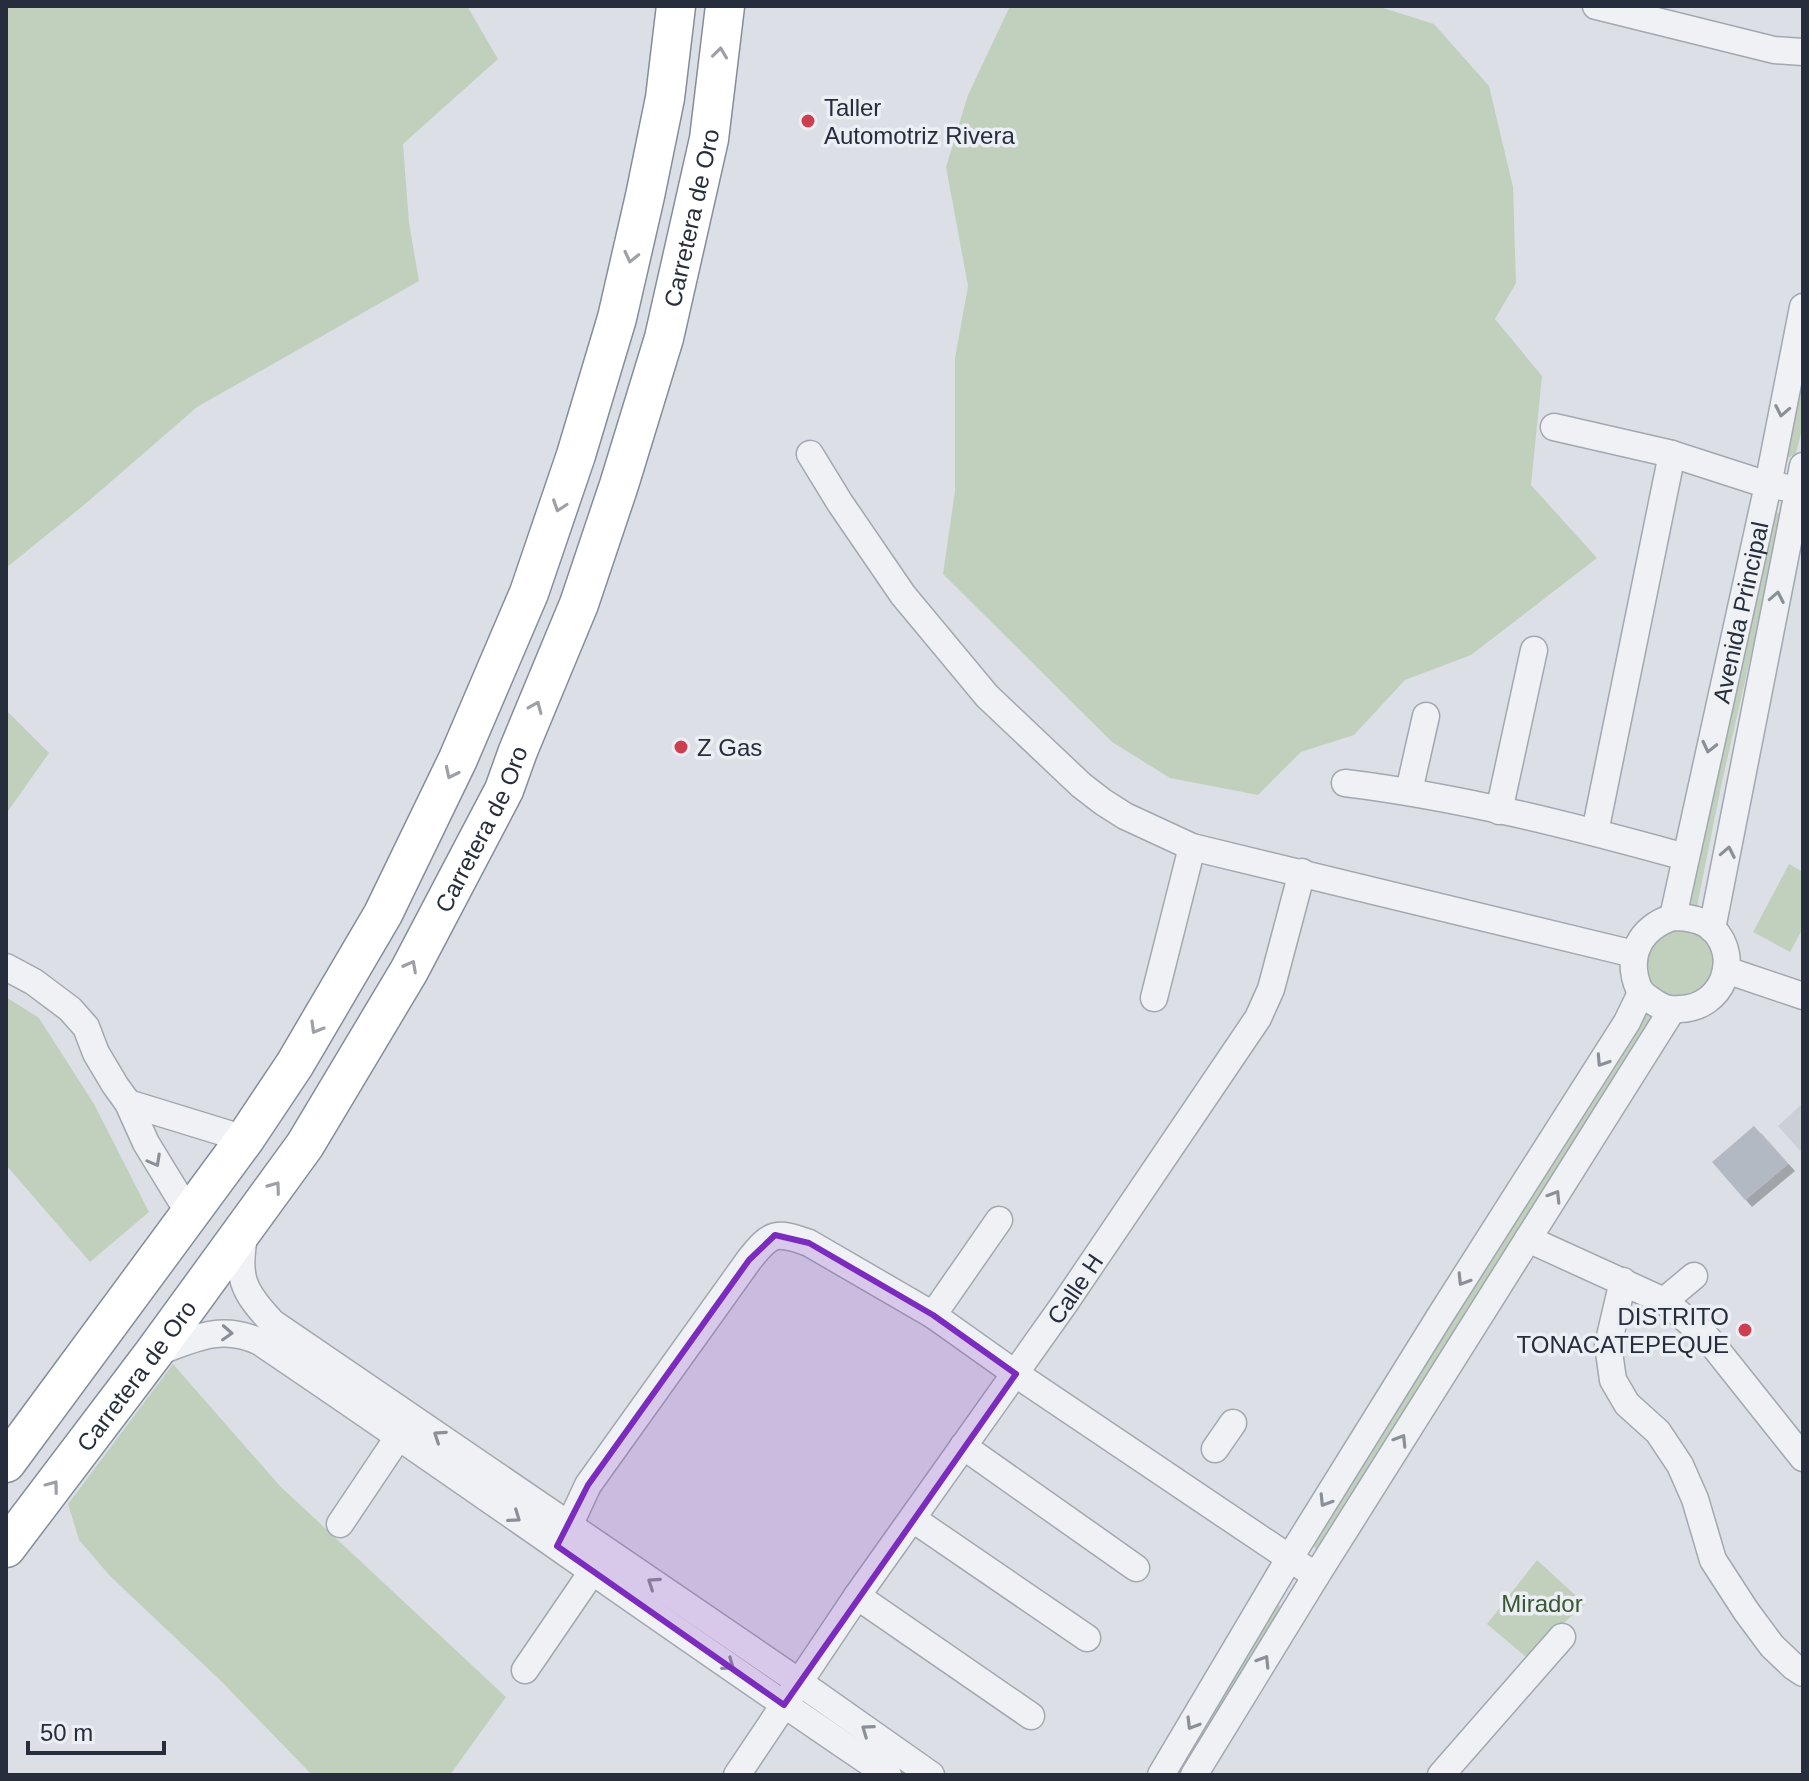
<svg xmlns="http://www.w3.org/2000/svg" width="1809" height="1781" font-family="Helvetica,sans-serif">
<defs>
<filter id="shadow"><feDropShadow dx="7" dy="7" stdDeviation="0" flood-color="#0004"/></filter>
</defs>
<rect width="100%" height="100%" fill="#dce0e6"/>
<!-- built -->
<polygon fill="#cacfd8" points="1803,1103 1803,1154 1778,1126"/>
<!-- green -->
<g fill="#c1d0bd">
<polygon points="6,6 467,6 498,59 403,144 409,223 419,281 197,407 90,500 6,568"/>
<polygon points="1010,6 1377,6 1434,24 1489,86 1513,187 1516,283 1495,319 1542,376 1531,485 1597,558 1471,655 1405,680 1354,735 1301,752 1258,795 1170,778 1112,742 943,574 955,491 955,358 968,286 946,167 968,95"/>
<polygon points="1803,352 1803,425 1796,454 1785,459"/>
<polygon points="1776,512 1779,513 1782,519 1722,782 1698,901 1699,912 1683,910 1773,514"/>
<polygon points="6,710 49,753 6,814"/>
<polygon points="1789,864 1803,872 1803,928 1790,952 1753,932"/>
<path d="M 1682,926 C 1689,930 1699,933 1705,938 C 1728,962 1702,1005 1670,997 C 1663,995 1655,988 1649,983 C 1643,938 1641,944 1682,926 Z"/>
<polygon points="6,997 39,1018 94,1104 149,1212 90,1262 6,1165"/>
<polygon points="1645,1012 1649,1013 1654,1019 1319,1549 1316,1549 1312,1544"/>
<polygon points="173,1364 280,1486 506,1697 450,1775 312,1775 222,1682 110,1576 79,1540 68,1504"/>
<polygon points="1537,1560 1585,1604 1526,1657 1487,1624"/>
<polygon points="1276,1603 1282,1608 1184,1775 1168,1775"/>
</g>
<!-- building -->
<polygon fill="#b3b9c3" filter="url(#shadow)" points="1754,1126 1788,1164 1745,1200 1712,1162"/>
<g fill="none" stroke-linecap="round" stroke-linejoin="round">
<!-- minor casing -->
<g stroke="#a2a7b0" stroke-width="29">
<g id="minor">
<polyline points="1596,6 1774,50 1803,52"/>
<polyline points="1554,427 1672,454 1768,485 1783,487"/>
<polyline points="810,454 840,503 903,595 987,696 1081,785 1103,802 1125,816 1192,847 1634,954"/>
<path d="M 1345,783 C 1460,797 1573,826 1685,857"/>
<polyline points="1409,791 1426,716"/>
<polyline points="1499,811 1534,650"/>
<polyline points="1595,832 1672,454"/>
<path id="s1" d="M 1673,917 L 1768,485 L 1803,307"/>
<path d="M 1673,917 C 1686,917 1702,919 1713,929 C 1742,959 1722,1008 1680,1009 C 1670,1010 1666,1009 1657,1004 C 1651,1000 1643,996 1639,989 C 1625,956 1640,928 1673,917 Z"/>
<polyline points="1712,929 1803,466"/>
<polyline points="6,967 34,982 70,1009 86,1027 96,1053 115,1085 128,1103 146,1143 190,1215"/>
<polyline points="1726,970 1803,996"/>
<polyline points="1154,998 1192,847"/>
<polyline points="128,1103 245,1139"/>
<path d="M 245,1232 C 236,1276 242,1291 273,1323 L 799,1682 L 931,1775"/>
<polyline points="1528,1239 1664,1301 1705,1335 1803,1458"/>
<polyline points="1623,1281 1608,1345 1613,1380 1627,1404 1658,1432 1680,1465 1695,1499 1713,1560 1746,1611 1772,1646 1794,1667 1803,1673"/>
<polyline points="1664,1301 1694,1276"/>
<polyline points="933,1315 999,1220"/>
<path d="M 153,1354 C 191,1340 220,1323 260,1342 C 471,1484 677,1633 888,1775"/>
<polyline points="963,1446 1136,1568"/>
<polyline points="1215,1449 1233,1423"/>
<polyline points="913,1519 1087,1638"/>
<polyline points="340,1524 399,1436"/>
<path d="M 557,1546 L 569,1526 L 588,1485 L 749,1260 C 771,1232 776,1231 809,1243 L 933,1315 L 1016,1374 L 1316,1576"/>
<polyline points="857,1596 1031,1716"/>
<polyline points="525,1670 592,1572"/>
<path id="s2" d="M 737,1775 L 857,1596 L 1065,1303 L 1258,1018 L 1271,989 L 1302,872"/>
<polyline points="1161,1775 1289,1559 1440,1316 1627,1022 1641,993"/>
<polyline points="1194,1775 1316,1576 1672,1010"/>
<polyline points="1441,1775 1562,1637"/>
</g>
</g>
<!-- highway casing -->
<g stroke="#848d9d" stroke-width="41">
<g id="highway">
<polyline points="6,1463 245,1139 295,1064 383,914 458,759 529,593 576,455 617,318 645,196 665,98 676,6"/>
<path id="s3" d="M 6,1548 L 153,1354 L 305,1145 L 409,971 L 504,790 L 518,751 L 579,604 L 619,485 L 664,338 L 709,139 L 725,6"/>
</g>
</g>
<!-- minor -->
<use href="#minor" stroke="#eff1f5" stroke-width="26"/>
<!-- highway -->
<use href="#highway" stroke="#fff" stroke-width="38"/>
</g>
<!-- one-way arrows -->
<defs><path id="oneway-chevron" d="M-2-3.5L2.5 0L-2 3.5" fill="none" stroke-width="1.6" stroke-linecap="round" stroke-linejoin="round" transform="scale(2)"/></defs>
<g stroke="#9da0a7">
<use href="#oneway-chevron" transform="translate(720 53) rotate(-83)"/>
<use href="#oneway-chevron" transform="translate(631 257) rotate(103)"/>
<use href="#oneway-chevron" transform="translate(559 506) rotate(109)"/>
<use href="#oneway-chevron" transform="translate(536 707) rotate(-67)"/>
<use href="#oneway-chevron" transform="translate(451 773) rotate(116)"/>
<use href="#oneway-chevron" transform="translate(411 966) rotate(-62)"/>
<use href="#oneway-chevron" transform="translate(316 1028) rotate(120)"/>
<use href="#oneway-chevron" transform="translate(275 1187) rotate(-54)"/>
<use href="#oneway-chevron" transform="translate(53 1486) rotate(-53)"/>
</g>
<g stroke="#8a8f98">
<use href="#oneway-chevron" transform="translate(1782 411) rotate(101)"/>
<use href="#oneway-chevron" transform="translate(1777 597) rotate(-79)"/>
<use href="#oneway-chevron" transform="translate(1709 747) rotate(103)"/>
<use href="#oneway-chevron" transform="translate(1728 852) rotate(-79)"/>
<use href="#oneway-chevron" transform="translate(1602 1061) rotate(123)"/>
<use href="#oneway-chevron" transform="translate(155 1161) rotate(61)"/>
<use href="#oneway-chevron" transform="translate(1555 1196) rotate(-58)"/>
<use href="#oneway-chevron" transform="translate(1463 1280) rotate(122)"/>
<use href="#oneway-chevron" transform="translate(227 1333) rotate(3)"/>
<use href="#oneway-chevron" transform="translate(439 1436) rotate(-146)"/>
<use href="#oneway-chevron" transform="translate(1401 1440) rotate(-58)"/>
<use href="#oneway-chevron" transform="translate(1325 1501) rotate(122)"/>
<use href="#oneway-chevron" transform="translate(515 1517) rotate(35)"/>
<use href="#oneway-chevron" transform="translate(653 1583) rotate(-146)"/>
<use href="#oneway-chevron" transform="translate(1264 1661) rotate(-58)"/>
<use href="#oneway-chevron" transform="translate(729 1665) rotate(36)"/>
<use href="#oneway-chevron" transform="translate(1192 1724) rotate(121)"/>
<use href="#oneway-chevron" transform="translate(867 1730) rotate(-145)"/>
</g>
<!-- marked area -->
<path fill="#7b2cbf" fill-opacity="0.2" stroke="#7b2cbf" stroke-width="6" stroke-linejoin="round" d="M 775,1235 L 809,1243 L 933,1315 L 1016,1374 L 784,1705 L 557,1546 L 588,1485 L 749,1260 Z"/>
<!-- markers -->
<g fill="#cd3f50" stroke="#ebeff4" stroke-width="3">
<circle cx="808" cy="121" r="8"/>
<circle cx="681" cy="747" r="8"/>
<circle cx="1745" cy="1330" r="8"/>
</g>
<g text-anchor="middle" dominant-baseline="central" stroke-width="7" stroke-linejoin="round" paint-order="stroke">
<!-- poi labels -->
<g font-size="24" fill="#262d3c" stroke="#ebeff4" text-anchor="start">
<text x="824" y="107">Taller<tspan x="824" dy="28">Automotriz Rivera</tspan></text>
<text x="697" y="747">Z Gas</text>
<text x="1729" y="1316" text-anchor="end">DISTRITO<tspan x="1729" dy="28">TONACATEPEQUE</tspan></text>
</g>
<!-- street labels -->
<g font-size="24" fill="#262d3c" stroke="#ebeff4">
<text stroke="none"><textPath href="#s3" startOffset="1512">Carretera de Oro</textPath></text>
<text stroke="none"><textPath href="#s1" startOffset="312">Avenida Principal</textPath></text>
<text stroke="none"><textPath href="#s3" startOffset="864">Carretera de Oro</textPath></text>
<text stroke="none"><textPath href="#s2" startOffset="592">Calle H</textPath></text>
<text stroke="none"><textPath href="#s3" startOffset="216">Carretera de Oro</textPath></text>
</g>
<!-- park labels -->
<g font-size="24" fill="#395833" stroke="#ebeff4">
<text x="1542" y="1603">Mirador</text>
</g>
</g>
<!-- border -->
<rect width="1809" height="1781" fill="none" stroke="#262d3c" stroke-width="16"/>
<!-- scale -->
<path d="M28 1741v12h136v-12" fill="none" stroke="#262d3c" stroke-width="4"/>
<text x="40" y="1741" font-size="24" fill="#262d3c" stroke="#ebeff4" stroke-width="6" paint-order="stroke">50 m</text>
</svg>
